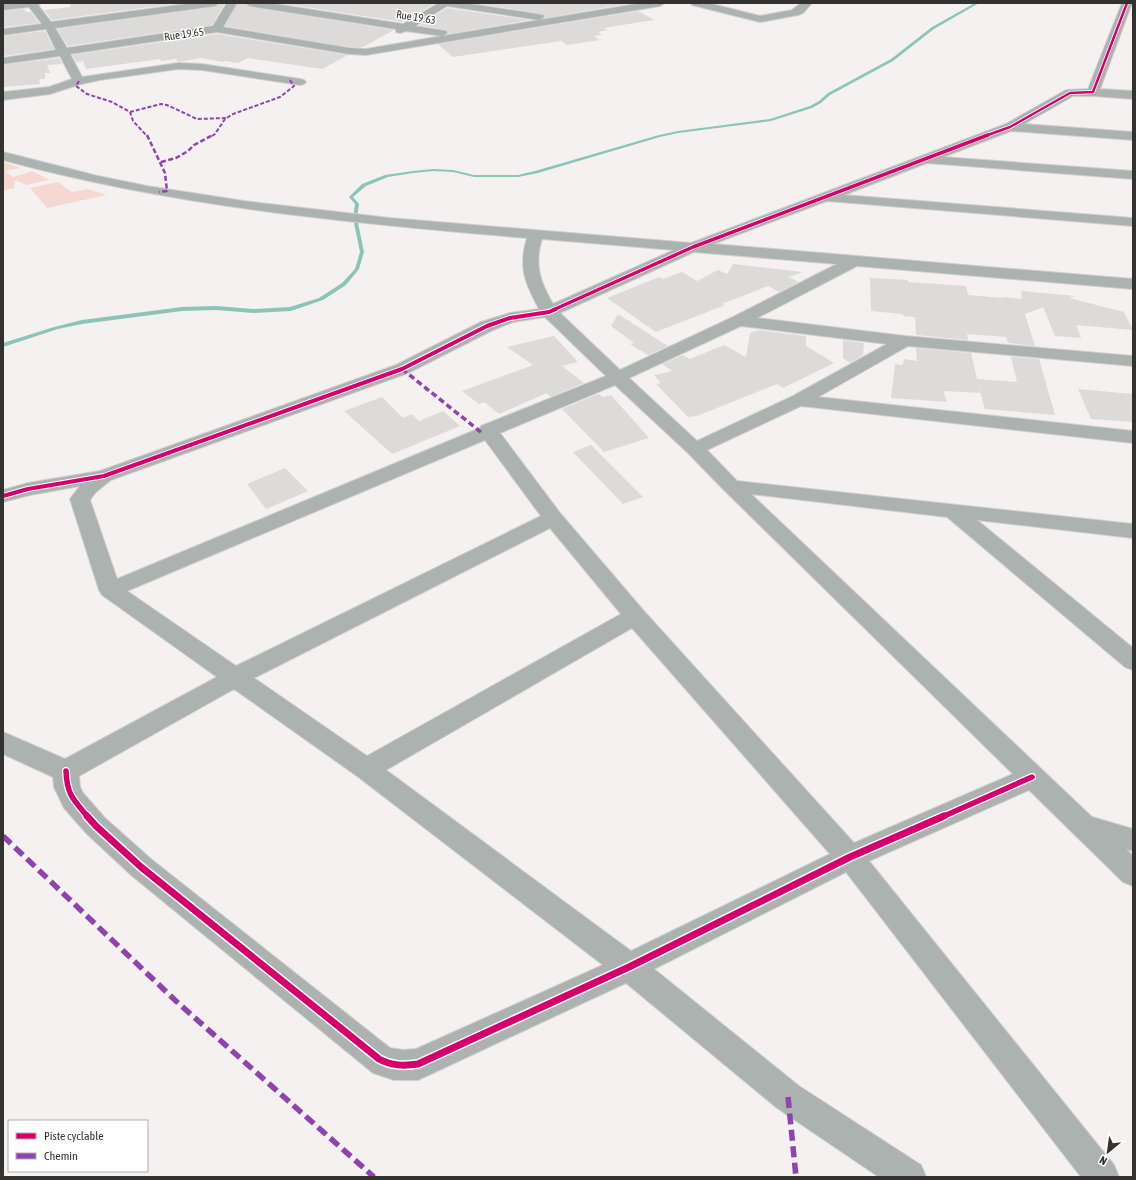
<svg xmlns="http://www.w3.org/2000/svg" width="1136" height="1180" font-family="'Asap Condensed',sans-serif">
<rect width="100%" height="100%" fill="#f5f1f1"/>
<!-- green -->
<g fill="#f7d7d2">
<polygon points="3,162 21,168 5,171 13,177 32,171 50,180 26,185 15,180 14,188 3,191"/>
<polygon points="58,182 72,192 87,189 107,195 47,208 30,188"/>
</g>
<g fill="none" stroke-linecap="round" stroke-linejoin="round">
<!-- stream -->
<polygon fill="#8cc4b8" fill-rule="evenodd" points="975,3 979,3 934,29 893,61 830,95 821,103 812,108 771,121 678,133 660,137 538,173 518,177 474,177 453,172 433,171 413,173 388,177 366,186 353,197 359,204 357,218 364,252 359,269 346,285 323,300 291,311 253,313 216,310 182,311 82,324 58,329 3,347 3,343 54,327 82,320 182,307 216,306 253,309 290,307 319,298 342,283 355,269 360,252 353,218 355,204 349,197 362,184 385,175 413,171 433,169 453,170 474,175 518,175 535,171 659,135 678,131 770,119 810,106 819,101 828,93 891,59 932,27"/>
</g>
<!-- building -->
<g fill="#dddada">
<polygon points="69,3 182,3 52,20 44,10 71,7"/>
<polygon points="221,3 225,3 212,25 68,46 57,29 215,7"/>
<polygon points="238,3 244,3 250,7 394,30 363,47 349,47 225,26"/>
<polygon points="279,3 436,3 403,22"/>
<polygon points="475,3 624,3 626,4 545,18 543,14"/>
<polygon points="447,8 529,20 448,34 446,30 419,25"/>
<polygon points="24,9 26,12 31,12 39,23 3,27 3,13 5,11"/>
<polygon points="638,11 654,20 603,28 608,30 598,32 602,35 594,36 600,40 567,45 561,41 453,57 438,44"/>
<polygon points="45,31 54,49 3,56 3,36"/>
<polygon points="217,34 348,55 322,69 248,58 238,63 225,61 222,62 201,58 178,62 176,59 161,61 160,59 86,69 83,61 76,62 72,55"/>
<polygon points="59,58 62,64 47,65 50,73 45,73 45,79 39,79 40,84 3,87 3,65"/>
<polygon points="733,264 803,272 789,277 799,282 779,292 768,286 722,304 725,305 656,332 607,298 659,277 663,279 682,272 697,281 718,270 727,274"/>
<polygon points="870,278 908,280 908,282 966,286 968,295 1003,298 1003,297 1022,299 1021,291 1076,296 1069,298 1124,312 1133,330 1076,325 1081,338 1055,336 1043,307 1025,314 1035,346 1008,343 1006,337 967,334 968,340 916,335 915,317 903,316 903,314 871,311"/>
<polygon points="618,314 668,346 648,355 630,344 634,343 611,326"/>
<polygon points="758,330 806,336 806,346 834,363 783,388 777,384 697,416 688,417 656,384 661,383 654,375 672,371 662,364 683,355 690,359 724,345 746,357 750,333"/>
<polygon points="554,336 578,362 562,366 584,383 550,397 547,393 499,414 484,402 479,404 462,391 533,365 507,347"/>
<polygon points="843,340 864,343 863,355 850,363 843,358"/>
<polygon points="916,348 971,353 977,379 1017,382 1011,357 1039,359 1055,415 985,409 977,381 980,393 943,391 947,402 891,398 895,364 903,365 904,359 917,361"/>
<polygon points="1078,389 1133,394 1133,422 1091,419"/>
<polygon points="598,394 603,397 611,395 649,438 604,452 562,409"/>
<polygon points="382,397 403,418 412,414 419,421 443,411 460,426 392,454 344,411"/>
<polygon points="591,445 643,497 623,504 573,452"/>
<polygon points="285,468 308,491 266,509 247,484"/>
</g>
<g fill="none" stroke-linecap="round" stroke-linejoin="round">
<!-- minor casing -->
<g stroke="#d1cfcf" stroke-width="2">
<g id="minor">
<path d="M 11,3 L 41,3 L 38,5 L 51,22 L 193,3 L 220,3 L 215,6 L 55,28 L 67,48 L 213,26 L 227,3 L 237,3 L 223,27 L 349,48 L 366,49 L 442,36 L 406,31 L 400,33 L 396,32 L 396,29 L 250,6 L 245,3 L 269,3 L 403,24 L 439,3 L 465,3 L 543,15 L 544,17 L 540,20 L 642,3 L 665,3 L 660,6 L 366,55 L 349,54 L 217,32 L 70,54 L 82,77 L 178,63 L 202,64 L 300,79 L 304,80 L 306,82 L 304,84 L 300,85 L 202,70 L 178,69 L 100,80 L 81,84 L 50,94 L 3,100 L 3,92 L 49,87 L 72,79 L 60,56 L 3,64 L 3,58 L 56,50 L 46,29 L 3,35 L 3,29 L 42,24 L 29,7 L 3,10 L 3,4 ZM 447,6 L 539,20 L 443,36 L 447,33 L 446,31 L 415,26 Z"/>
<polygon points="691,3 708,3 760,16 792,10 801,3 812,3 803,13 798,15 760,22 692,5"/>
<path d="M 1122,3 L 1132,3 L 1100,89 L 1133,91 L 1133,99 L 1093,96 L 1073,96 L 1024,124 L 1133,132 L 1133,140 L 1011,131 L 943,157 L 1133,171 L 1133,179 L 927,163 L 844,195 L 1133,218 L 1133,226 L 827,201 L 713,244 L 1133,279 L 1133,289 L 857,266 L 757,318 L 905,336 L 1133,356 L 1133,366 L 908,346 L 818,397 L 1133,431 L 1133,443 L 801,406 L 707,450 L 737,481 L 1133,524 L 1133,538 L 977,520 L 1133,648 L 1133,670 L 1125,667 L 947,517 L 751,494 L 1092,817 L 1133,829 L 1133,851 L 1126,849 L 1133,856 L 1133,886 L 1123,882 L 1029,790 L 869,861 L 1114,1165 L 1119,1177 L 1081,1177 L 846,872 L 654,969 L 799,1086 L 921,1165 L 926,1177 L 879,1177 L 777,1108 L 626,983 L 418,1080 L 394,1080 L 373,1073 L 131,875 L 87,834 L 64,808 L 54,787 L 53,777 L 3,754 L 3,732 L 65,759 L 217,677 L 102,595 L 99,590 L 70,499 L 80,486 L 30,495 L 3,502 L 3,490 L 28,483 L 100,471 L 396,365 L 481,322 L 510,313 L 539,309 C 525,283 518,267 527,238 C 350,223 175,207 3,160 L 3,152 L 98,176 L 147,186 L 244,201 L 390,218 L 691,243 L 1006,124 L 1066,90 L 1088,89 ZM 542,239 L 674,250 L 553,304 C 540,282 534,264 542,239 ZM 694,252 L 837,264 L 733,317 L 620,370 L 560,313 ZM 545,317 L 606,376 L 481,426 L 480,428 L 117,579 L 90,500 L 96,492 L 111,480 L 408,373 L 493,330 L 513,322 ZM 741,326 L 887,344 L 793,396 L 697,441 L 629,378 ZM 615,385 L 688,453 L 724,490 L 1013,774 L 854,843 L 643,610 L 560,513 L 500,433 ZM 485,440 L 541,516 L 236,666 L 127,591 ZM 550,528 L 621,614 L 367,756 L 254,678 ZM 632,628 L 830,854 L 631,951 L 386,770 ZM 234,689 L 357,776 L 603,965 L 416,1049 L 403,1050 L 390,1048 L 151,859 L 105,818 L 83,793 L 80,787 L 79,776 Z"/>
</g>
</g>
<!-- minor -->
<use href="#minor" fill="#abb2b0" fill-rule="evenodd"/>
<!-- quiet-far3 -->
<g stroke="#8e44ad" stroke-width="2" stroke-dasharray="4 2" stroke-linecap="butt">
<polyline points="79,81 76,86 87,94 112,102 130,112 133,121 147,136"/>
<polyline points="130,112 161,104 167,105 197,119 226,118"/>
<polyline points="212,136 215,134 225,119 233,114 280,97 294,86 289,79"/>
</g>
<!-- quiet-far2 -->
<g stroke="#8e44ad" stroke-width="2.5" stroke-dasharray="5 2.5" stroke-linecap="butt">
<polyline points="147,135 165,173 167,191 159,192"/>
<polyline points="161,162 176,158 188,151 194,145 213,135"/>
</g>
<!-- quiet-far1 -->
<polyline stroke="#8e44ad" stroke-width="3.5" stroke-dasharray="6 3.5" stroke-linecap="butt" points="402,369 482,433"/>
<!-- quiet -->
<g stroke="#8e44ad" stroke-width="5.5" stroke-dasharray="11 5.5" stroke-linecap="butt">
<polyline points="3,836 177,1002 374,1177"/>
<polyline points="788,1097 796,1177"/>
</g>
<!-- cycleway-far4 casing -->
<g stroke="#fff" stroke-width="4">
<polyline id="cycleway-far4" points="985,136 1010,127 1070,93 1093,92 1127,3"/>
</g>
<!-- cycleway-far3 casing -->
<g stroke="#fff" stroke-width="5">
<polyline id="cycleway-far3" points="553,310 693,247 988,135"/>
</g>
<!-- cycleway-far2 casing -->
<g stroke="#fff" stroke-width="6">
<polyline id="cycleway-far2" points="3,496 28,489 104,476 402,369 487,326 510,318 549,312 556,309"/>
</g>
<!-- cycleway-far1 casing -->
<g stroke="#fff" stroke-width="8">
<g id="cycleway-far1">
<path d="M 66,771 C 67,795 73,799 88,817"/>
<polyline points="942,817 1032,777"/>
</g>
</g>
<!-- cycleway casing -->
<g stroke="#fff" stroke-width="10">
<path id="cycleway" d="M 87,816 L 96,826 L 141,867 L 379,1059 C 392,1066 404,1066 418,1064 L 629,967 L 850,857 L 944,816"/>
</g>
<!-- cycleway-far4 -->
<use href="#cycleway-far4" stroke="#d6006c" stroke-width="2.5"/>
<!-- cycleway-far3 -->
<use href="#cycleway-far3" stroke="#d6006c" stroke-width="3.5"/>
<!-- cycleway-far2 -->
<use href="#cycleway-far2" stroke="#d6006c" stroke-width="4"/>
<!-- cycleway-far1 -->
<use href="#cycleway-far1" stroke="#d6006c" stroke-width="5.5"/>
<!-- cycleway -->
<use href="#cycleway" stroke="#d6006c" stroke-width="7"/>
</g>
<g text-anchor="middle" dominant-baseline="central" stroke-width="3" stroke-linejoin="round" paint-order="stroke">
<!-- far-street labels -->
<g font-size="11" fill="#343231" stroke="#fff">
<text transform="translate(416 17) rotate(9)">Rue 19.63</text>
<text transform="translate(184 34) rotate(-8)">Rue 19.65</text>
</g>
</g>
<!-- border -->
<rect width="1136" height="1180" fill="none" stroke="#343231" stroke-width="8"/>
<!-- legend -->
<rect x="8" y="1120" width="140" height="52" fill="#ffffff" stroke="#aeadad"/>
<rect x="16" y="1133" width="20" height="6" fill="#d6006c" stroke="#aeadad"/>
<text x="44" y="1140" font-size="12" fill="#343231">Piste cyclable</text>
<rect x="16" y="1153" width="20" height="6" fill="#8e44ad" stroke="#aeadad"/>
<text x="44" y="1160" font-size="12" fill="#343231">Chemin</text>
<!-- north arrow -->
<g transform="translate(1108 1152) rotate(209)" stroke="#ffffff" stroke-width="3" paint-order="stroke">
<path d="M0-3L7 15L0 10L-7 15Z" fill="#343231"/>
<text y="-6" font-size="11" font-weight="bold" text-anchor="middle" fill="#343231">N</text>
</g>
</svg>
